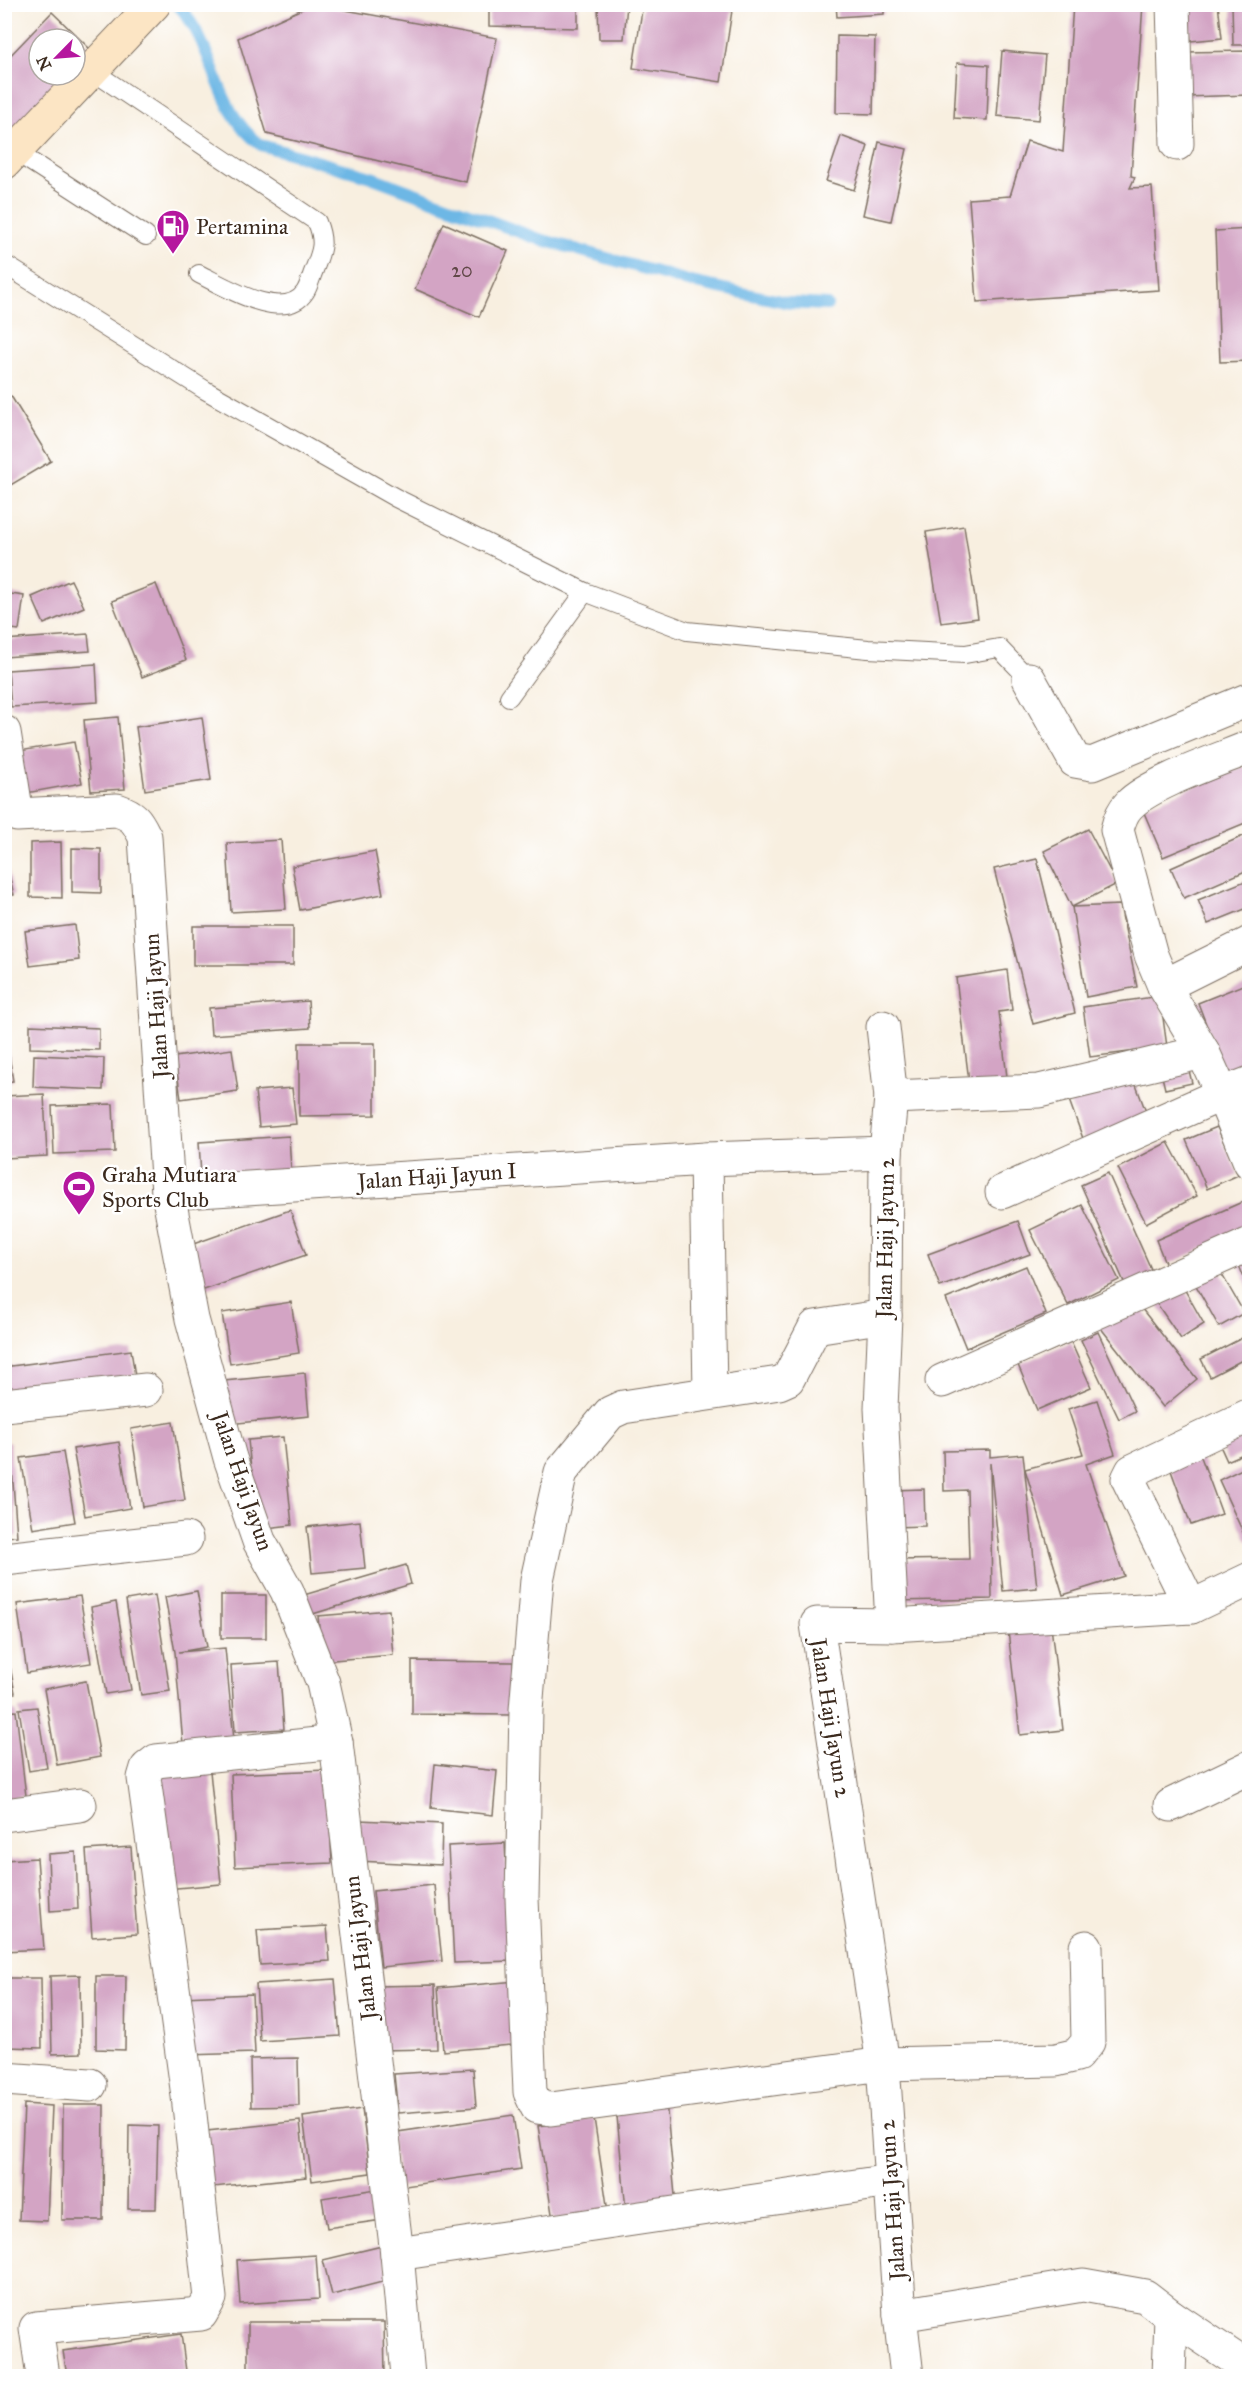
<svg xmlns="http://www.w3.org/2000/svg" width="1254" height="2381" font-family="'IM FELL Great Primer',serif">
<rect width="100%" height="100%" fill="#fff"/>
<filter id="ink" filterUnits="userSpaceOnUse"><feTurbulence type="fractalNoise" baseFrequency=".0167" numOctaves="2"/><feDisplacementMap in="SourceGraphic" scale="12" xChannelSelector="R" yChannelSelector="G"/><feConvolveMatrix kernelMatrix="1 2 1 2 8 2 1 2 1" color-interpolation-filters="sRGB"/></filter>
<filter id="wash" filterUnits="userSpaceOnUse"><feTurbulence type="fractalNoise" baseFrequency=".008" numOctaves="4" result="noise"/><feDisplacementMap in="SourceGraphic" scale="24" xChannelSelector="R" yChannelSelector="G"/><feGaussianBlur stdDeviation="1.35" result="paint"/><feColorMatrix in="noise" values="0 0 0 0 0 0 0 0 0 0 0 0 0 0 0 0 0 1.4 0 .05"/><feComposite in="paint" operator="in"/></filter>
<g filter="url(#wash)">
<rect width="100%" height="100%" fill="#f8efe0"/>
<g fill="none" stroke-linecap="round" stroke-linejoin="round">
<!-- stream -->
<path stroke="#6db7e5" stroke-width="12" d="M 177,4 C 218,48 212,109 261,145 L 371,177 L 536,238 L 691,282 L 790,303 L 827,305"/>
</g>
<g id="blocks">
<!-- building -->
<g fill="#d3a4c4">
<polygon points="313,4 497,38 466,182 267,134 238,38"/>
<polygon points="489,4 578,4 578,28 489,26"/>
<polygon points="598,4 627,4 624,39 599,39"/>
<polygon points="643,4 733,4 721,82 633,68"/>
<polygon points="836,4 884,4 884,14 837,17"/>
<polygon points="1073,4 1143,4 1131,176 1135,177 1130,188 1152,187 1159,290 977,302 969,199 1010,196 1027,141 1063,152"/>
<polygon points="1187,4 1218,4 1222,38 1191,41"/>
<polygon points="1232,4 1250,4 1250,45 1233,45"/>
<polygon points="52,12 90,49 75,65 75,39 39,39 39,75 66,75 4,140 4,62"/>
<polygon points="837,36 875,37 873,114 836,113"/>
<polygon points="1002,51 1045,55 1039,120 997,116"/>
<polygon points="1250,51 1250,95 1184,97 1184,52"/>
<polygon points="957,63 989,65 987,120 954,118"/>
<polygon points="841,136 868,146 854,190 826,181"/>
<polygon points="879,142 907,149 891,221 863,215"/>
<polygon points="444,223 508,251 479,317 415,289"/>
<polygon points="1250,229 1250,361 1220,362 1215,231"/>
<polygon points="11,396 51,461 4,489 4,400"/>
<polygon points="964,526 978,618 941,623 926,532"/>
<polygon points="71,580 84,607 44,624 32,597"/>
<polygon points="156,584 186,660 142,677 112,601"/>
<polygon points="4,593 24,596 19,630 4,628"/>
<polygon points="88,634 90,651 4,657 4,640"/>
<polygon points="96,664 98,702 11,707 8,670"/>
<polygon points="118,717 125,789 91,791 84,720"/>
<polygon points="202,717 211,780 145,790 136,727"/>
<polygon points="74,742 82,783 21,794 13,752"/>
<polygon points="1250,764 1250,821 1163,857 1142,808"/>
<polygon points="1088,829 1117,884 1072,907 1044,851"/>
<polygon points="1250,833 1250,869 1184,898 1171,868"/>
<polygon points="281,840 286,909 231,912 227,843"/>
<polygon points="61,842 62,898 30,897 30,843"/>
<polygon points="72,848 101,849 101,893 72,892"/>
<polygon points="375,851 383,894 300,910 292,866"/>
<polygon points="5,858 14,895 4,897 4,859"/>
<polygon points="1037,859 1075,1013 1033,1024 994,869"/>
<polygon points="1250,879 1250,907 1208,924 1198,900"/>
<polygon points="1120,905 1137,987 1086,997 1072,907"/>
<polygon points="75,925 79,960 30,966 25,931"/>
<rect x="193" y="926" width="100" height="39"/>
<polygon points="1007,970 1012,1010 999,1012 1008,1085 970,1089 956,978"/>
<polygon points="1250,982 1250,1067 1226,1076 1198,1003"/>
<polygon points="1160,996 1167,1047 1090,1057 1083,1007"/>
<polygon points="308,1001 310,1028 211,1035 209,1008"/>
<polygon points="4,1021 13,1081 4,1082"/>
<polygon points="30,1025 99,1028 99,1050 30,1048"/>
<polygon points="299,1043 375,1043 375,1115 299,1116"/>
<polygon points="232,1049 238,1091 181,1099 175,1057"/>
<polygon points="34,1055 104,1058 103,1090 33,1087"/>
<polygon points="1187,1062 1192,1083 1165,1089 1160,1068"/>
<polygon points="1133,1077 1149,1120 1085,1144 1069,1100"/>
<polygon points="292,1088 296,1124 259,1127 255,1091"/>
<polygon points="44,1094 47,1156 4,1158 4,1096"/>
<polygon points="113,1104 115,1152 54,1154 52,1106"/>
<polygon points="1217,1127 1238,1175 1207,1189 1186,1140"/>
<polygon points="289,1136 291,1170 201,1176 199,1142"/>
<polygon points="1168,1142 1197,1196 1146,1223 1118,1168"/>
<polygon points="1108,1173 1155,1278 1128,1291 1081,1185"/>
<polygon points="1249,1199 1250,1228 1166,1265 1156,1240"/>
<polygon points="1082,1205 1119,1280 1068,1305 1030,1230"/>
<polygon points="290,1210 306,1255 198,1292 182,1248"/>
<polygon points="1018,1221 1030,1254 940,1287 928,1254"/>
<polygon points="1249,1258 1249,1290 1238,1263"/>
<polygon points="1026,1266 1046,1314 966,1348 946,1299"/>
<polygon points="1217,1266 1244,1313 1219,1327 1193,1280"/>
<polygon points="1182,1285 1204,1324 1181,1339 1155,1301"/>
<polygon points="1134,1299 1197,1379 1163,1407 1100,1327"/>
<polygon points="291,1302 299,1353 230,1364 222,1313"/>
<polygon points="1098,1332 1135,1411 1119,1419 1081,1340"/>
<polygon points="1242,1338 1250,1352 1250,1356 1210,1377 1201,1359"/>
<polygon points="1071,1342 1091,1387 1037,1410 1018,1365"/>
<polygon points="131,1350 135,1376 4,1393 4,1367"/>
<polygon points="305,1373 309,1416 228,1424 224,1381"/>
<polygon points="1097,1400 1115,1454 1086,1464 1124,1576 1063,1595 1025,1469 1083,1454 1068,1409"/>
<polygon points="173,1422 185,1500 143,1507 131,1429"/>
<polygon points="1250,1424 1250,1451 1227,1461 1217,1439"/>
<polygon points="283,1437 292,1525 257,1529 248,1440"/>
<polygon points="4,1442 10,1442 17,1536 4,1537"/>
<polygon points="119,1442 130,1508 85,1516 73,1449"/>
<polygon points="1197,1446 1222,1514 1191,1525 1166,1457"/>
<polygon points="990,1450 990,1457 1023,1454 1037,1588 1003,1591 990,1463 992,1599 895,1601 894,1560 969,1559 967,1490 944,1491 943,1451"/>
<polygon points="63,1452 75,1522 33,1529 21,1458"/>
<polygon points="1244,1468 1250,1479 1250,1540 1247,1541 1219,1480"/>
<polygon points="924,1489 925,1526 893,1527 892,1490"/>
<polygon points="360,1521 365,1568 312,1573 307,1527"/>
<polygon points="406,1565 411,1584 303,1617 297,1597"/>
<polygon points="197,1591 207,1647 179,1652 225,1648 234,1740 183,1744 175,1652 165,1597"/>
<polygon points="155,1595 170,1691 141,1695 126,1600"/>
<rect x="221" y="1595" width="45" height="43"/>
<polygon points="80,1596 91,1663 27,1673 17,1604"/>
<polygon points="116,1602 131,1690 106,1694 91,1607"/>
<polygon points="389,1610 393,1655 322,1661 318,1616"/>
<polygon points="1051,1626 1063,1730 1020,1735 1008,1631"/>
<polygon points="4,1634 15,1693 4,1695"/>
<polygon points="412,1661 513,1662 512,1715 412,1714"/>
<polygon points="279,1662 284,1729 235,1732 231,1665"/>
<polygon points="86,1681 100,1757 57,1765 44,1689"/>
<polygon points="37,1707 47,1768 29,1771 19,1709"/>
<polygon points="16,1711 26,1796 5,1799 5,1712"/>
<polygon points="435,1764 497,1771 493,1815 431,1808"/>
<polygon points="327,1770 332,1863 235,1867 231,1774"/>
<polygon points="210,1771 221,1884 166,1889 155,1775"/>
<polygon points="359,1820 442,1824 441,1865 358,1861"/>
<polygon points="505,1843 511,1961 454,1963 448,1846"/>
<polygon points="131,1847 137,1934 92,1937 86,1850"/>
<polygon points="76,1852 78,1909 50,1911 48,1854"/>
<polygon points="37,1858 44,1949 4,1951 4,1860"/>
<polygon points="434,1885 442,1961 381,1967 373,1891"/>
<polygon points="327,1926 330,1961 260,1965 257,1930"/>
<polygon points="80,1975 81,2053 52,2054 50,1976"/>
<polygon points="96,1976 126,1976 125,2050 96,2049"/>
<polygon points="6,1978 41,1978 42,2048 6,2047"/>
<polygon points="335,1979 340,2036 260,2041 256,1984"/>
<polygon points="518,1981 523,2044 443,2051 438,1988"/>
<polygon points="435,1985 437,2049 375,2050 373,1986"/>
<polygon points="252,1994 255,2053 185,2055 183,1997"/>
<polygon points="298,2058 299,2106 251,2107 250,2059"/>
<polygon points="473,2069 476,2107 398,2113 394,2074"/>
<polygon points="666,2101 676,2206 626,2210 616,2106"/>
<polygon points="24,2104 52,2106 47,2221 19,2220"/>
<polygon points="63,2105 104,2105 103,2220 62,2220"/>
<polygon points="362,2109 370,2173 312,2181 303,2117"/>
<polygon points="513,2115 521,2169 399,2187 391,2133"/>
<polygon points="594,2118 608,2212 553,2220 538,2126"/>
<polygon points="300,2121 306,2177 204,2188 198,2132"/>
<polygon points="129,2125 158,2126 156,2209 128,2209"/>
<polygon points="376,2189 382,2220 327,2228 322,2198"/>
<polygon points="382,2246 390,2280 332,2295 323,2260"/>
<polygon points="316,2255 319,2299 240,2304 237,2260"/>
<polygon points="248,2322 384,2322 385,2376 248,2376"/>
<polygon points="181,2334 186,2371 144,2376 67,2376 63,2351"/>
</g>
</g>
</g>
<g filter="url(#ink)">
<use href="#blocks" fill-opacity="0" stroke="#7d6f62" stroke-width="1.5"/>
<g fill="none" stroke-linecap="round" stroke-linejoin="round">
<!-- service casing -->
<g stroke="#7d6f62" stroke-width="20">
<g id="service">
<path d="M 91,70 L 317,222 C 325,242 322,250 314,270 C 311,277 309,286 305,292 C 284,324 224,286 199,274"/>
<polyline points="16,152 146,236"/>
<polyline points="4,264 205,390 396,498 585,592 687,631 868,649 965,654 999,648 1029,679"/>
<polyline points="509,697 585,592"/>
</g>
</g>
<!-- minor casing -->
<g stroke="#7d6f62" stroke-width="35">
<g id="minor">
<polyline points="1173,4 1177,144"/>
<polyline points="1029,679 1075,761 1092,764 1250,699"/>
<path d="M 4,732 L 17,815 L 117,810 C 135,816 137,821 145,837 L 168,1193 L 192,1319 L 230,1458 L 259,1541 L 287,1591 L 323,1683 L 336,1742 L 397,2254 L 408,2376"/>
<path d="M 1250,747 C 1219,760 1150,783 1129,805 C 1122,812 1119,821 1117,830 L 1151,955 L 1164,986 L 1203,1052 L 1222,1094 L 1250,1083"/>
<polyline points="1164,986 1250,943"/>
<polyline points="883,1027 891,1097 886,1153 885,1316 881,1408 892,1625"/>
<polyline points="891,1097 1039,1091 1203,1052"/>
<polyline points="706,1159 710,1393"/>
<polyline points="1002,1192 1222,1094 1250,1162"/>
<polyline points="168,1193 706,1159 886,1153"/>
<polyline points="885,1316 815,1327 788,1379 779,1383 623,1407 610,1413 561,1472 537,1580 526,1710 522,1898 530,2092 537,2107 551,2109 883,2064 1056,2060 1077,2055 1088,2042 1086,1947"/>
<polyline points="942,1381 1250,1244"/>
<polyline points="4,1405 146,1390"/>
<polyline points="4,1559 186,1539"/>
<polyline points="1191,1607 1128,1479 1132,1471 1250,1415"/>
<polyline points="1171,1805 1250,1767"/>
<polyline points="4,1815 80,1805"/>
<polyline points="4,2079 90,2085"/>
<polyline points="397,2254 890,2181"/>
<polyline points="900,2315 1083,2285 1145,2296 1171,2316 1169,2376"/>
<polyline points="1171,2316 1250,2369"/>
<polyline points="43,2376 36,2328 201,2314 210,2298 188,2096 144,1778 147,1768 156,1761 336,1742"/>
<polyline points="907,2376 900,2315 883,2064 817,1624 892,1625 1191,1607 1250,1579"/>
</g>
</g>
<!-- secondary casing -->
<g stroke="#7d6f62" stroke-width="35">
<polyline id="secondary" points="4,163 154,4"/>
</g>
<!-- service -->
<use href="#service" stroke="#fff" stroke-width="18"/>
<!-- minor -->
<use href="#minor" stroke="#fff" stroke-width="33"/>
<!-- secondary -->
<use href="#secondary" stroke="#fce5c4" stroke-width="33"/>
</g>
</g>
<!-- icons -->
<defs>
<g id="fuel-pin" transform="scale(1.725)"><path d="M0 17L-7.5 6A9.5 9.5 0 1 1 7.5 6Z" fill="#b5179e" stroke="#fff"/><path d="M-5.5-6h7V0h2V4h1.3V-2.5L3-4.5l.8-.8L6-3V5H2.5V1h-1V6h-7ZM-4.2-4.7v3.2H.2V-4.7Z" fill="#fff"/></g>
<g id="stadium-pin" transform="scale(1.725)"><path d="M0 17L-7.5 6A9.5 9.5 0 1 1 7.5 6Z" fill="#b5179e" stroke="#fff"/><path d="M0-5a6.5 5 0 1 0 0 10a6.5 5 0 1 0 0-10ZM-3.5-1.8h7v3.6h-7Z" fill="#fff"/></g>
</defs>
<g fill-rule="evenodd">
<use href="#fuel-pin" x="173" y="226"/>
<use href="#stadium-pin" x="79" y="1187"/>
</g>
<g text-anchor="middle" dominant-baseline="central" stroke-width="5" stroke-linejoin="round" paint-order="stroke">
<!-- number labels -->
<g font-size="20" fill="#614848">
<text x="462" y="270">20</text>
</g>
<!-- poi labels -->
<g font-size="22" fill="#3b2a1e" stroke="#fff" text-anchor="start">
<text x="196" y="226">Pertamina</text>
<text x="102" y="1174">Graha Mutiara<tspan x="102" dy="25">Sports Club</tspan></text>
</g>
<!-- street labels -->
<g font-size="22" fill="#3b2a1e" stroke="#fff">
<text transform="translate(156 1006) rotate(-94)">Jalan Haji Jayun</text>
<text transform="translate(437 1176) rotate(-4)">Jalan Haji Jayun I</text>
<text transform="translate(885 1238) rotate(-89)">Jalan Haji Jayun 2</text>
<text transform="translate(243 1481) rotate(71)">Jalan Haji Jayun</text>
<text transform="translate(831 1718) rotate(81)">Jalan Haji Jayun 2</text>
<text transform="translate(360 1948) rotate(-97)">Jalan Haji Jayun</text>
<text transform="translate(892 2200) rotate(-94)">Jalan Haji Jayun 2</text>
</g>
</g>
<!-- margin -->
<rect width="1254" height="2381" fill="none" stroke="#fff" stroke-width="24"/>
<!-- north arrow -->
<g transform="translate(57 57) rotate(245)"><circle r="28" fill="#ffffff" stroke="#b1aaa5" stroke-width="1.5"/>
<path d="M0-4.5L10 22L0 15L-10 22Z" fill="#b5179e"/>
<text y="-9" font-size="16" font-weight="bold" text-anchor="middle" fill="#3b2a1e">N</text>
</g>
</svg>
